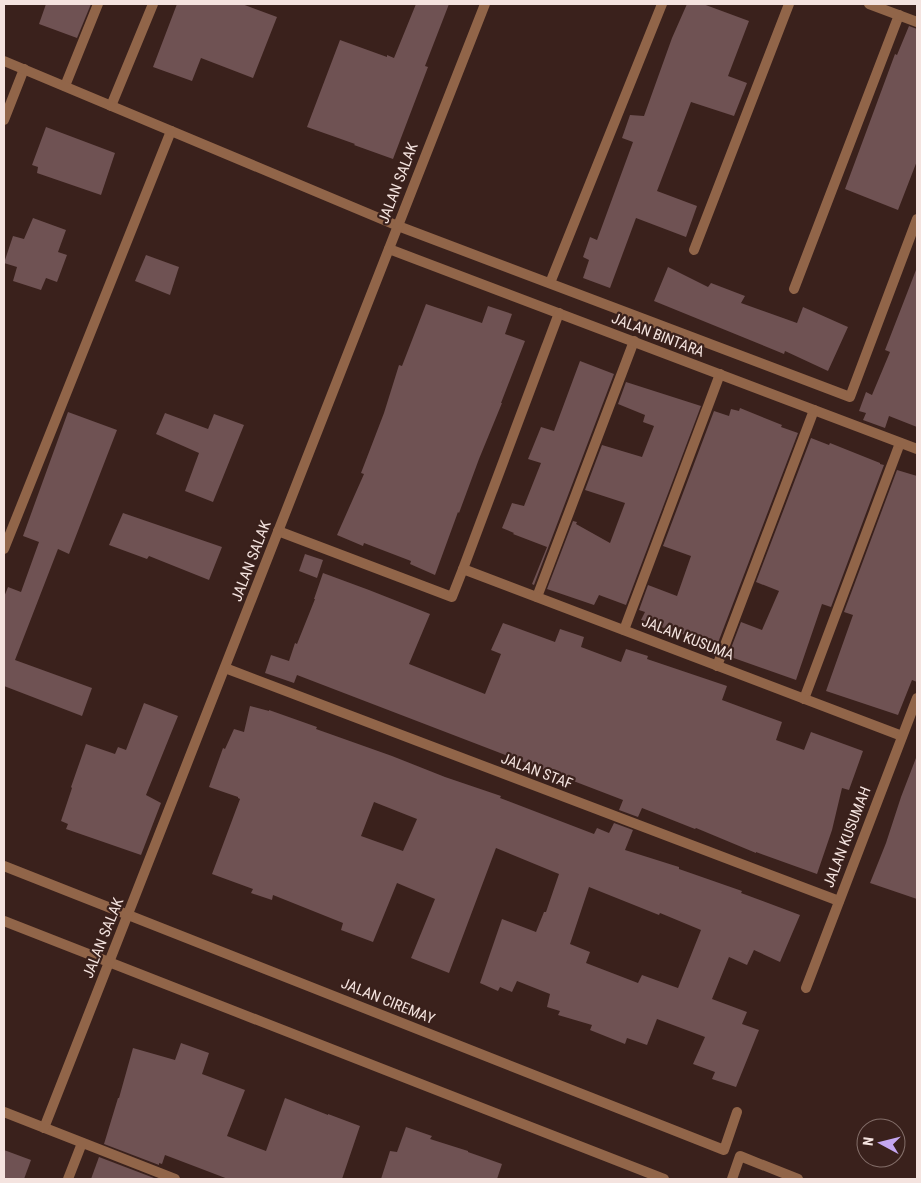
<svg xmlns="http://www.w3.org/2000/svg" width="921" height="1183" font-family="'Roboto Condensed',sans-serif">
<rect width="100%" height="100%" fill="#3a211c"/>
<!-- building -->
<g fill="#6f5253" fill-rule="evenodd">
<polygon points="46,4 91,4 77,38 39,24"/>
<polygon points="177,4 242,4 277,17 253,78 201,58 192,81 153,67"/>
<polygon points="416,4 449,4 425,66 428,67 393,159 354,145 355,144 307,127 340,40 387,57 387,55 394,58"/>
<polygon points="687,4 703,4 749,21 728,76 747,83 734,116 691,102 657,191 697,206 686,237 636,218 610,288 583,278 589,260 583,257 590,237 597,240 633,142 622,138 630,115 644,116 672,38"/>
<polygon points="909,26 917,29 917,161 898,210 845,189 895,54 897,55"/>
<polygon points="46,127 115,153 101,195 37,173 38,167 32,165"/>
<polygon points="33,218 66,230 58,252 67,255 57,282 46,278 41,290 13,281 17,267 4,263 13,236 24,239"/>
<polygon points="146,255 179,267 170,295 135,281"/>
<polygon points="668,267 708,287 711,283 745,296 741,303 797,323 803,307 848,327 828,371 785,351 784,354 654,301"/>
<polygon points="916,270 917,271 917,427 889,416 885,428 863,420 866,413 859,411 866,392 872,395 890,352 885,350"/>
<polygon points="426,304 482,323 488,306 512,314 505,334 525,341 501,403 502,403 479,459 459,513 458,512 435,575 410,564 411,561 364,543 363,546 337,535 364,474 361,473 384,413 399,365 402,366"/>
<polygon points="580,361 614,374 534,585 532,584 547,547 513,534 514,533 502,528 512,503 524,506 541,463 528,459 541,427 554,431"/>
<polygon points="626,382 701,406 626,605 599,595 594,605 547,589 573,521 577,522 576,524 610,543 625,503 585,490 602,445 642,457 654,426 643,422 645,415 618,404"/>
<polygon points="740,408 782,425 781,427 798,433 716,648 717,646 641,620 645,612 639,610 648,585 677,596 691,556 663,546 714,411 729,416 731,409 739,411"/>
<polygon points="68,412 117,430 69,554 58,549 15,660 92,688 82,716 4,686 4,597 8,587 21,592 39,542 23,536"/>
<polygon points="165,413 208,429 214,414 244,425 213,502 185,491 199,453 156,434"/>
<polygon points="811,438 829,445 830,443 880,463 880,464 884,465 831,607 822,604 796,680 728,656 741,622 762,630 779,591 756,582"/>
<polygon points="897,470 917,476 917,682 912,680 898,715 826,691 853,615 844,612"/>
<polygon points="123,513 222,547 209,580 149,556 147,559 109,545"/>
<polygon points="305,554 323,560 317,578 299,571"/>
<polygon points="323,573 369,590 430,614 409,664 485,694 501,654 491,650 503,623 555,642 560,629 584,637 581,647 621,662 626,649 648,656 647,659 727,686 722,700 782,722 776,740 804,750 811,732 863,751 849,790 842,788 832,830 817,874 756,852 756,853 696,828 695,829 642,808 638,817 619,810 623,800 297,675 294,683 265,673 271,655 289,661 295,643 297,644 315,599 314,599"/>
<polygon points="144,703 178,716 146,795 161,803 141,855 66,829 68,824 61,821 72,788 71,787 86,744 115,754 118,747 126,750"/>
<path d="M 250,706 L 269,711 L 269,710 L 317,727 L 316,729 L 392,756 L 445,777 L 501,796 L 500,798 L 594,834 L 597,828 L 609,833 L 614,823 L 633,830 L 625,850 L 679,867 L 679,869 L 742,891 L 741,893 L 800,915 L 780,962 L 754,950 L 747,965 L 729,957 L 712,999 L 747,1012 L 742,1024 L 759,1030 L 736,1087 L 712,1079 L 715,1072 L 693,1064 L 705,1037 L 657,1019 L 647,1045 L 627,1038 L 625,1044 L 590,1030 L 592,1025 L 558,1015 L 560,1011 L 547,1007 L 550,994 L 517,981 L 512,992 L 500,987 L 498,991 L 480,983 L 502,919 L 536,932 L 544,912 L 546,912 L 559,874 L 496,848 L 449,973 L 411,958 L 435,899 L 397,883 L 373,942 L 341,930 L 343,923 L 273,895 L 272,900 L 251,893 L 253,889 L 212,874 L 240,799 L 238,798 L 238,797 L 209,787 L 223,748 L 225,749 L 234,729 L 244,732 ZM 374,802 L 417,819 L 403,851 L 361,836 ZM 589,887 L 659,915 L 660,913 L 701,930 L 678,988 L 642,975 L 638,983 L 586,963 L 590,952 L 570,944 Z"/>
<polygon points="916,758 917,758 917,899 870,883 886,843 901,797"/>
<polygon points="181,1043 209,1053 202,1074 245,1090 227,1136 266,1151 285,1098 328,1115 328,1114 360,1126 342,1179 228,1179 165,1155 162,1164 159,1163 159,1165 104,1144 118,1098 119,1098 133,1048 175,1060"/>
<polygon points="406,1127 432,1136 430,1139 468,1151 468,1152 502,1164 497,1179 381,1179 390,1151 397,1152"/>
<polygon points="4,1150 31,1160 24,1179 4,1179"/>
<polygon points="99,1157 154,1178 153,1179 91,1179"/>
</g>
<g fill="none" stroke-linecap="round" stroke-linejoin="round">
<!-- lane -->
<g stroke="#916549" stroke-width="10">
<polyline points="65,86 98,4"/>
<polyline points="111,106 153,4"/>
<polyline points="4,120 24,69"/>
<polyline points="694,250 789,4"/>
<polyline points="550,283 662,4"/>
<polyline points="794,289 899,15"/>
<polyline points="4,549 171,131"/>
<polyline points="537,597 634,341"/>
<polyline points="624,630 720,374"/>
<polyline points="717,666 814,410"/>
<polyline points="804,699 900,443"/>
</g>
<!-- street -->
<g stroke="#916549" stroke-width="10">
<polyline points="869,4 917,22"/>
<polyline points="4,61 398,226 850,397 917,219"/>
<polyline points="389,249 917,449"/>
<polyline points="278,531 452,597 463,569 902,736"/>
<polyline points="463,569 559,313"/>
<polyline points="225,668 839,901"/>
<polyline points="4,866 724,1150 737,1112"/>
<polyline points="4,921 664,1179"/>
<polyline points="806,988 917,698"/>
<polyline points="4,1112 175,1179"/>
<polyline points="44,1128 485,4"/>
<polyline points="68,1179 82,1143"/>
<polyline points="732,1179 740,1156 798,1179"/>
</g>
</g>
<g text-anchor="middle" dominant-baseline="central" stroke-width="4.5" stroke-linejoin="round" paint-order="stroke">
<!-- street labels -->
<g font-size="15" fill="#f4e3df" stroke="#3a211c">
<text transform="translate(398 183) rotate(-69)">JALAN SALAK</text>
<text transform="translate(658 335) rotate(21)">JALAN BINTARA</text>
<text transform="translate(251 561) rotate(-69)">JALAN SALAK</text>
<text transform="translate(688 638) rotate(21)">JALAN KUSUMA</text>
<text transform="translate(537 771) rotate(21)">JALAN STAF</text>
<text transform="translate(847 837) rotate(-69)">JALAN KUSUMAH</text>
<text transform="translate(103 938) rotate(-68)">JALAN SALAK</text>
<text transform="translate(388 1001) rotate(22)">JALAN CIREMAY</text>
</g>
</g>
<!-- border -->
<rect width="921" height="1183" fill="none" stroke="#f4e3df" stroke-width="10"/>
<!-- north arrow -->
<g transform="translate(881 1143) rotate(277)"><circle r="24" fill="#3a211c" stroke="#846f6a"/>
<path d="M0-4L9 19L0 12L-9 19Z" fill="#c5a7f1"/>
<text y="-8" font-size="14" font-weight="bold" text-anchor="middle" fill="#f4e3df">N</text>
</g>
</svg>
